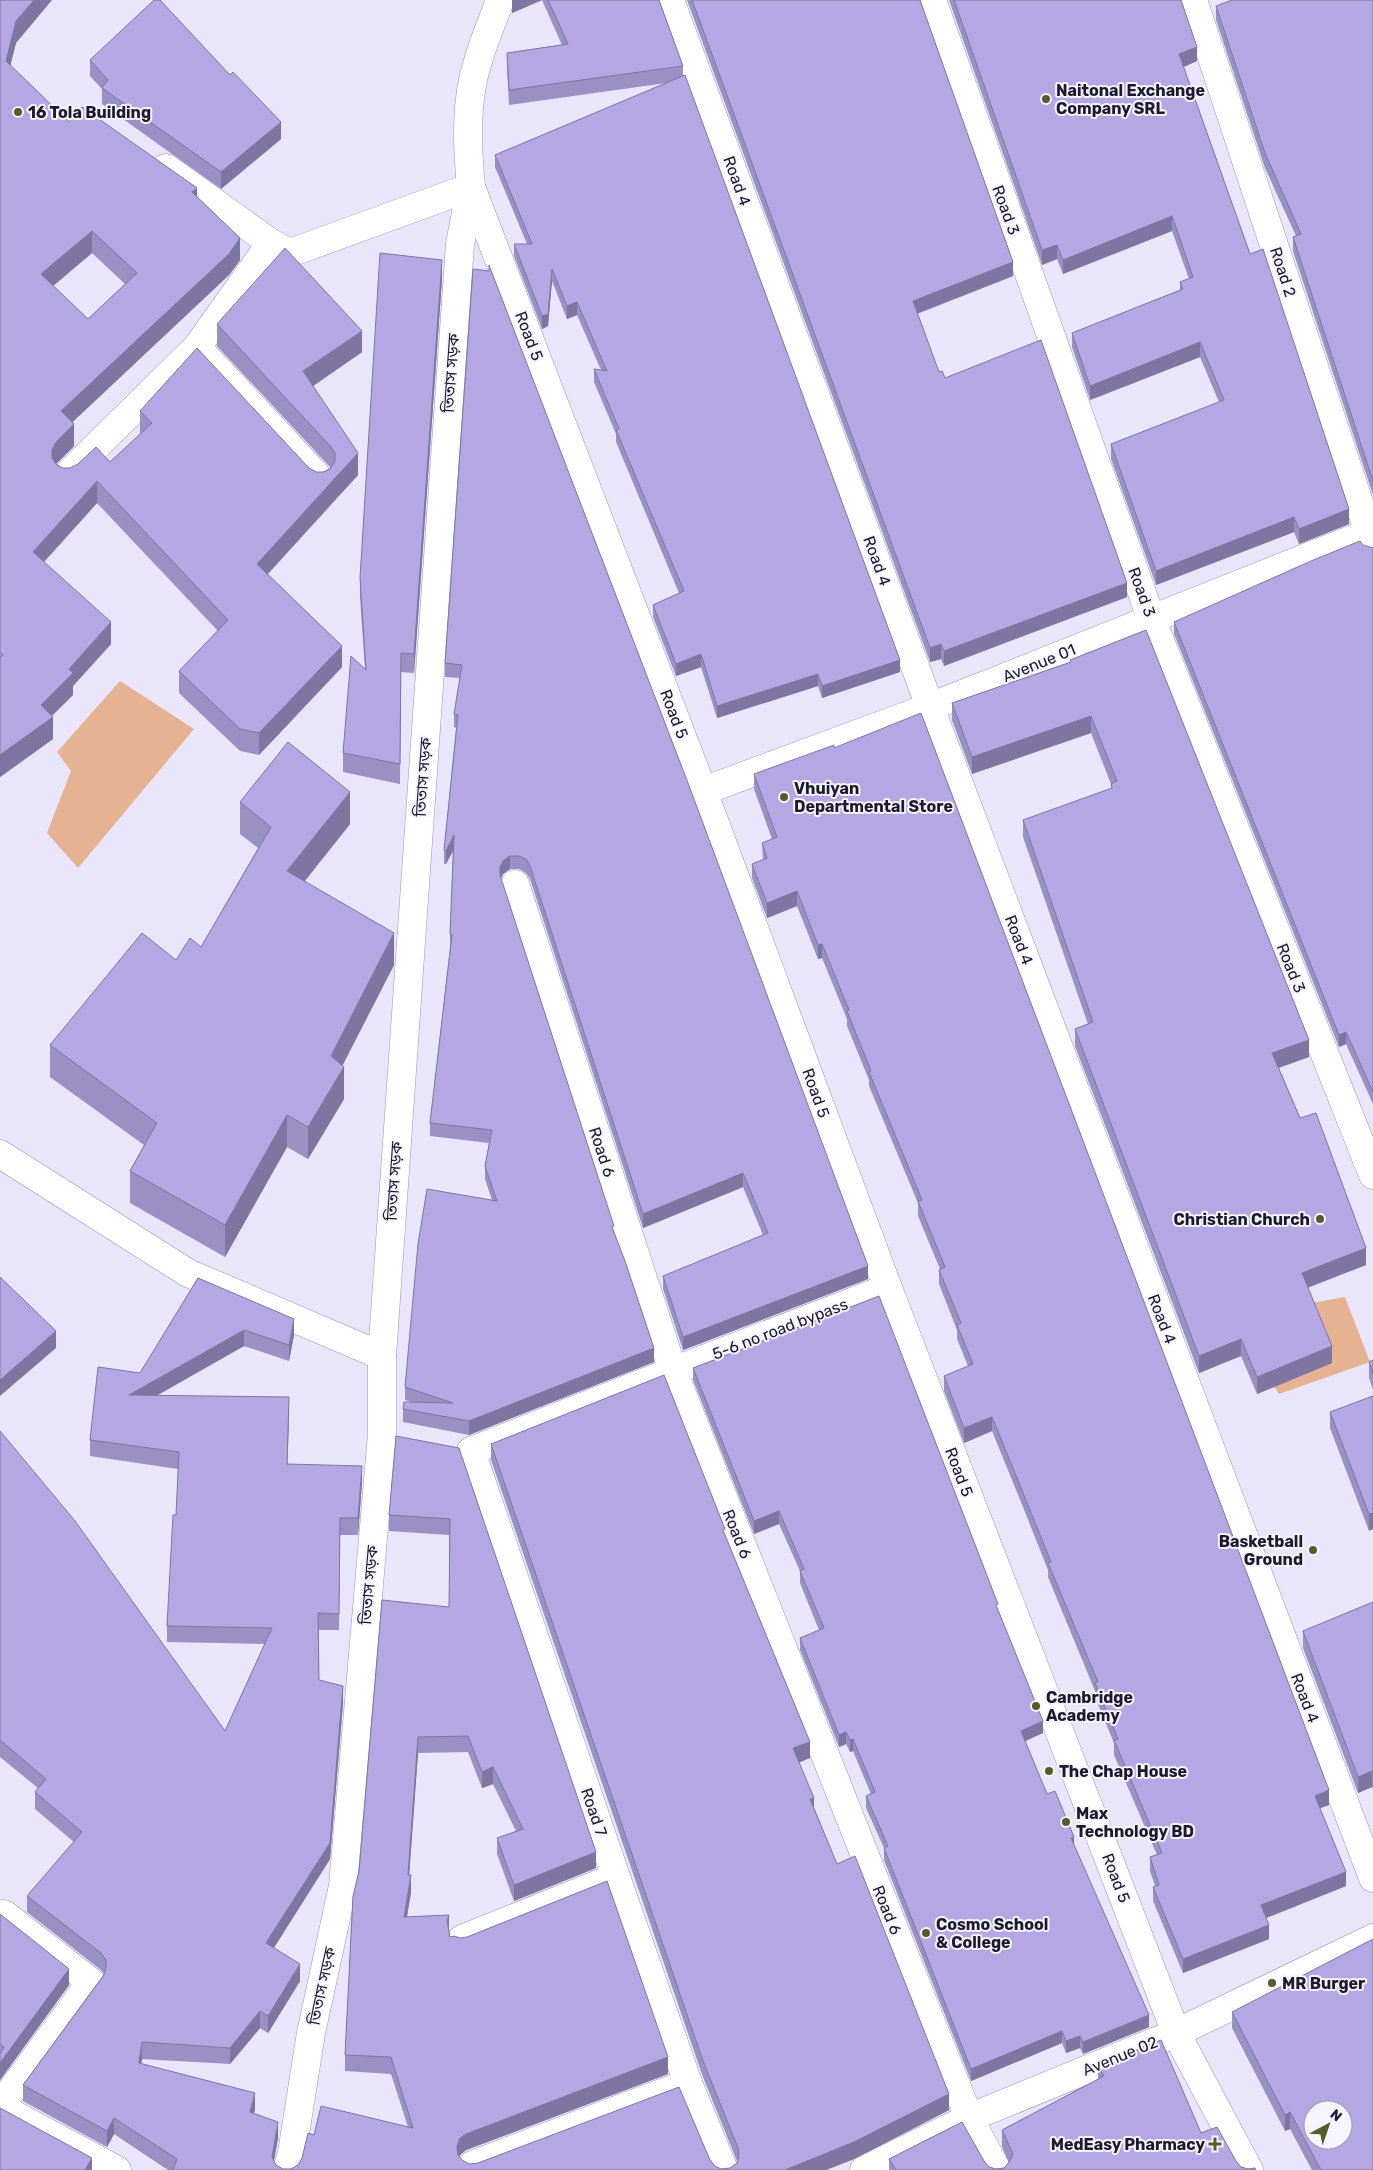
<svg xmlns="http://www.w3.org/2000/svg" width="1373" height="2170" font-family="Rubik,'Noto Sans Bengali',sans-serif">
<rect width="100%" height="100%" fill="#e9e5fa"/>
<!-- green -->
<g fill="#e6b392">
<polygon points="120,681 194,729 78,868 47,833 71,771 57,752"/>
<polygon points="1345,1297 1370,1362 1279,1394 1229,1318"/>
</g>
<g fill="none" stroke-linecap="round" stroke-linejoin="round">
<!-- street casing -->
<g stroke="#9c92c3" stroke-width="29">
<g id="street">
<path d="M 500,0 C 493,20 484,40 478,61 C 465,101 467,145 471,187 L 703,791 L 888,1288 L 1176,2033 L 1249,2170"/>
<polyline points="670,0 930,707 1373,1878"/>
<polyline points="932,0 1151,618 1373,1175"/>
<polyline points="1193,0 1373,545"/>
<polyline points="166,168 271,243 290,253 471,187"/>
<polyline points="197,347 320,479"/>
<polyline points="67,475 197,347 271,243"/>
<polyline points="515,884 673,1371 969,2118 997,2170"/>
<polyline points="0,1154 188,1273 382,1356"/>
<polyline points="471,1451 616,1877 688,2083 724,2170"/>
<polyline points="471,1451 673,1371 888,1288"/>
<polyline points="462,1939 616,1877"/>
<polyline points="0,2106 91,1982 4,1914"/>
<polyline points="0,2107 117,2170"/>
<polyline points="472,2165 688,2083"/>
<polyline points="287,2170 292,2153 311,2033 343,1886 382,1434 382,1356 460,244 471,187"/>
</g>
</g>
<!-- secondary casing -->
<g stroke="#9c92c3" stroke-width="29">
<g id="secondary">
<polyline points="703,791 930,707 1373,531"/>
<polyline points="864,2170 969,2118 1176,2033 1373,1938"/>
</g>
</g>
<!-- street -->
<use href="#street" stroke="#fff" stroke-width="28"/>
<!-- secondary -->
<use href="#secondary" stroke="#fff" stroke-width="28"/>
</g>
<!-- wall -->
<g fill="#9b90c4" fill-rule="evenodd">
<path d="M 0,0 L 16,43 L 10,66 L 69,122 L 197,196 L 240,260 L 229,275 L 72,422 L 74,446 L 56,464 L 62,468 L 70,468 L 110,462 L 141,434 L 140,433 L 140,411 L 309,468 L 316,472 L 323,472 L 331,468 L 217,346 L 217,324 L 362,352 L 313,386 L 358,475 L 267,574 L 342,667 L 259,755 L 240,751 L 179,693 L 179,671 L 218,631 L 97,503 L 44,562 L 111,644 L 73,686 L 73,695 L 52,716 L 53,739 L 0,777 ZM 92,253 L 125,284 L 88,319 L 53,286 Z"/>
<polygon points="512,0 659,0 683,66 683,76 900,672 822,698 818,686 717,718 701,667 676,676 653,617 653,605 679,593 616,442 616,434 594,382 594,369 601,370 577,315 567,319 552,281 548,326 542,329 514,256 514,244 527,244 495,167 495,155 666,83 509,105 507,67 507,53 562,45 542,0 512,13"/>
<polygon points="687,0 920,0 1013,276 917,314 939,372 945,378 1127,597 944,666 941,659 930,662"/>
<polygon points="949,0 1181,0 1197,61 1183,67 1250,254 1349,524 1299,544 1294,532 1156,585 1111,459 1111,444 1219,402 1200,357 1090,400 1072,347 1072,333 1180,290 1180,282 1189,279 1172,231 1063,274 1057,259 1042,265"/>
<polygon points="1373,0 1373,495 1293,251 1293,237 1296,236 1265,168 1216,20 1216,6"/>
<polygon points="90,60 281,139 221,189 102,104 102,89 90,76"/>
<polygon points="473,269 868,1279 683,1350 663,1289 663,1276 763,1235 743,1187 643,1228 530,879 526,873 519,869 510,869 503,874 501,878 614,1232 654,1362 469,1435 403,1422 403,1409 411,1402 405,1400 405,1387 492,1200 485,1179 485,1166 489,1143 430,1136 430,1123 450,948 450,934 453,850 446,864 444,864 444,850 456,728 454,727 454,714 460,678 445,677 445,663"/>
<polygon points="442,279 414,673 401,672 400,784 343,772 343,753 365,669 360,597 360,578"/>
<polygon points="1363,545 1373,548 1373,1104 1346,1044 1339,1047 1174,634 1174,622"/>
<polygon points="1070,660 1309,1057 1279,1068 1300,1118 1366,1265 1308,1287 1332,1363 1257,1394 1241,1356 1199,1373 1075,1046 1075,1029 1088,1024 1023,837 1023,820 1111,789 1111,784 1091,733 972,774 952,720 952,703 1070,662"/>
<polygon points="754,774 1329,1805 1320,1808 1346,1886 1266,1918 1269,1939 1183,1973 1153,1901 1153,1887 1155,1886 1150,1871 1150,1857 1157,1855 1114,1755 1114,1743 1095,1697 1095,1691 1048,1577 1048,1570 1021,1502 992,1431 964,1443 944,1391 944,1376 968,1366 957,1339 957,1330 939,1284 939,1270 940,1269 918,1216 918,1203 869,1086 869,1080 847,1026 847,1019 822,958 818,959 797,906 767,918 752,878 752,864 763,860 762,843 772,839 754,789"/>
<polygon points="240,802 350,824 305,881 394,965 342,1065 344,1099 308,1159 287,1147 225,1257 130,1203 130,1171 144,1145 50,1077 50,1045 176,960 201,947 258,848 240,834"/>
<polygon points="198,1278 294,1335 289,1361 244,1346 158,1395 289,1414 287,1464 362,1482 358,1535 340,1535 339,1630 319,1630 319,1680 343,1703 330,1859 274,1948 300,1981 268,2033 260,2028 230,2064 142,2059 141,2064 255,2109 254,2113 278,2138 274,2161 276,2165 283,2169 291,2169 298,2165 314,2135 408,2127 391,2074 345,2071 345,2055 353,1896 449,1607 449,1535 389,1531 389,1515 459,1448 596,1868 514,1901 497,1854 497,1838 516,1831 493,1784 482,1788 468,1752 418,1753 409,1875 411,1892 407,1917 449,1930 450,1937 668,2074 466,2150 460,2155 459,2157 462,2160 469,2164 710,2160 715,2166 721,2169 730,2168 737,2163 737,2161 703,2077 491,1460 491,1444 725,1535 810,1758 799,1762 814,1808 837,1864 949,2110 854,2159 826,2170 168,2170 114,2134 107,2147 23,2101 23,2085 104,1974 101,1970 27,1912 27,1896 74,1842 35,1809 35,1792 38,1788 0,1757 0,1431 225,1731 265,1644 167,1642 167,1626 176,1515 178,1469 90,1456 90,1440 140,1373"/>
<polygon points="1373,1360 1373,1390 1369,1378 1369,1362"/>
<polygon points="693,1368 998,1611 1043,1733 1025,1741 1047,1794 1074,1846 1149,2027 1083,2054 1080,2048 1066,2053 1062,2043 971,2081 884,1860 884,1848 866,1808 866,1796 871,1794 853,1751 850,1752 846,1744 839,1747 800,1650 800,1638 819,1630 800,1583 800,1571 779,1524 754,1534 693,1380"/>
<polygon points="1373,1396 1369,1531 1330,1428 1330,1412"/>
<polygon points="1373,1602 1373,1789 1372,1787 1358,1793 1303,1648 1303,1631"/>
<polygon points="0,1914 69,1985 0,2080"/>
<polygon points="1232,2012 1373,2170 1312,2170 1290,2129 1285,2131 1232,2028"/>
<polygon points="1098,2065 1201,2133 1236,2161 1241,2167 1248,2169 1256,2170 889,2170 889,2159 984,2161 989,2167 996,2169 1004,2168 1009,2163 1002,2147 1002,2130 1098,2079"/>
</g>
<!-- shaded-wall -->
<g fill="#7e75a0">
<polygon points="34,0 52,0 16,43 6,83 6,61 16,21"/>
<polygon points="512,0 542,0 512,13"/>
<polygon points="1197,47 1197,61 1179,69 1179,54"/>
<polygon points="281,122 281,139 221,189 221,172"/>
<polygon points="197,188 197,210 192,192"/>
<polygon points="1172,216 1172,231 1063,274 1063,260"/>
<polygon points="92,231 92,253 41,296 41,274"/>
<polygon points="240,238 240,260 229,275 61,433 61,411"/>
<polygon points="1057,245 1057,259 1042,265 1042,250"/>
<polygon points="442,260 442,279 414,673 414,654"/>
<polygon points="1013,262 1013,276 913,315 913,301"/>
<polygon points="552,269 552,281 548,326 542,329 542,316"/>
<polygon points="577,302 577,315 567,319 567,306"/>
<polygon points="362,331 362,352 303,393 303,371"/>
<polygon points="1200,342 1200,357 1090,400 1090,386"/>
<polygon points="74,424 74,446 56,464 52,471 52,450 56,442"/>
<polygon points="358,453 358,475 257,586 257,564"/>
<polygon points="97,481 97,503 33,574 33,552"/>
<polygon points="1349,509 1349,524 1299,544 1299,529"/>
<polygon points="1294,517 1294,532 1156,585 1156,571"/>
<polygon points="1127,583 1127,597 944,666 944,651"/>
<polygon points="111,622 111,644 73,686 73,695 43,724 53,717 53,739 0,777 0,755 69,669"/>
<polygon points="941,644 941,659 930,662 930,648"/>
<polygon points="342,646 342,667 259,755 259,733"/>
<polygon points="701,654 701,667 676,676 676,664"/>
<polygon points="900,660 900,672 822,698 822,686"/>
<polygon points="818,674 818,686 717,718 717,706"/>
<polygon points="1091,716 1091,733 972,774 972,757"/>
<polygon points="350,792 350,824 287,903 287,871"/>
<polygon points="454,835 454,849 446,864 446,851"/>
<polygon points="510,856 510,869 503,874 500,880 500,867 503,861"/>
<polygon points="797,891 797,906 767,918 767,903"/>
<polygon points="394,933 394,965 331,1088 331,1056"/>
<polygon points="822,944 822,958 818,959 818,945"/>
<polygon points="1346,1032 1346,1044 1339,1047 1339,1035"/>
<polygon points="1309,1040 1309,1057 1272,1070 1272,1053"/>
<polygon points="344,1067 344,1099 308,1159 308,1127"/>
<polygon points="287,1115 287,1147 225,1257 225,1225"/>
<polygon points="743,1173 743,1187 643,1228 643,1214"/>
<polygon points="1366,1248 1366,1265 1302,1290 1302,1273"/>
<polygon points="868,1266 868,1279 683,1350 683,1337"/>
<polygon points="294,1319 294,1335 289,1361 289,1345"/>
<polygon points="244,1330 244,1346 129,1411 129,1395"/>
<polygon points="56,1331 56,1348 0,1396 0,1380"/>
<polygon points="1241,1339 1241,1356 1199,1373 1199,1356"/>
<polygon points="1332,1346 1332,1363 1257,1394 1257,1377"/>
<polygon points="654,1348 654,1362 469,1435 469,1421"/>
<polygon points="289,1397 289,1414 287,1480 287,1464"/>
<polygon points="992,1417 992,1431 964,1443 964,1428"/>
<polygon points="362,1466 362,1482 358,1535 358,1518"/>
<polygon points="779,1511 779,1524 754,1534 754,1521"/>
<polygon points="1373,1513 1373,1529 1369,1531 1369,1514"/>
<polygon points="343,1686 343,1703 330,1859 266,1960 266,1943"/>
<polygon points="1043,1721 1043,1733 1021,1743 1021,1731"/>
<polygon points="846,1732 846,1744 839,1747 839,1735"/>
<polygon points="418,1737 418,1753 408,1891 408,1875"/>
<polygon points="853,1739 853,1751 850,1752 850,1740"/>
<polygon points="810,1742 810,1758 793,1765 793,1748"/>
<polygon points="493,1767 493,1784 482,1788 482,1772"/>
<polygon points="1372,1771 1372,1787 1358,1793 1358,1777"/>
<polygon points="1329,1790 1329,1805 1315,1810 1315,1796"/>
<polygon points="814,1798 814,1814 810,1799"/>
<polygon points="1074,1837 1074,1849 1071,1838"/>
<polygon points="596,1852 596,1868 514,1901 514,1885"/>
<polygon points="1346,1872 1346,1886 1261,1920 1261,1905"/>
<polygon points="411,1875 411,1892 404,1933 404,1917"/>
<polygon points="449,1915 449,1932 447,1921"/>
<polygon points="1269,1925 1269,1939 1183,1973 1183,1959"/>
<polygon points="300,1964 300,1981 268,2033 268,2016"/>
<polygon points="69,1969 69,1985 0,2080 0,2063"/>
<polygon points="260,2011 260,2028 230,2064 230,2048"/>
<polygon points="1149,2015 1149,2027 1083,2054 1083,2042"/>
<polygon points="1062,2031 1062,2043 971,2081 971,2069"/>
<polygon points="1080,2036 1080,2048 1066,2053 1066,2041"/>
<polygon points="142,2042 142,2059 139,2080 139,2063"/>
<polygon points="668,2057 668,2074 466,2150 460,2155 457,2162 457,2146 460,2138 466,2134"/>
<polygon points="255,2093 255,2109 250,2128 250,2112"/>
<polygon points="949,2094 949,2110 854,2159 826,2170 785,2170"/>
<polygon points="1290,2112 1290,2129 1285,2131 1285,2115"/>
<polygon points="114,2118 114,2134 107,2147 107,2131"/>
<polygon points="278,2122 278,2138 272,2170 272,2157"/>
<polygon points="92,2158 92,2170 85,2170"/>
</g>
<!-- building -->
<g fill="#b4a7e4" stroke="#7e75a0" fill-rule="evenodd">
<path d="M 0,0 L 34,0 L 16,21 L 6,61 L 69,122 L 82,107 L 197,188 L 192,192 L 240,238 L 229,254 L 61,411 L 74,424 L 56,442 L 52,450 L 52,458 L 56,464 L 62,468 L 70,468 L 78,464 L 96,447 L 110,462 L 152,423 L 140,411 L 197,348 L 309,468 L 316,472 L 323,472 L 330,469 L 335,461 L 335,453 L 331,447 L 217,324 L 285,248 L 362,331 L 303,371 L 358,453 L 257,564 L 342,646 L 259,733 L 240,729 L 179,671 L 228,620 L 97,481 L 33,552 L 111,622 L 69,669 L 73,673 L 41,705 L 53,717 L 0,755 L 0,658 L 3,655 L 0,652 ZM 92,231 L 137,273 L 88,319 L 41,274 Z"/>
<polygon points="154,0 160,0 230,75 233,72 281,122 221,172 102,88 108,80 90,60"/>
<polygon points="548,0 659,0 683,66 509,90 507,53 568,44"/>
<polygon points="692,0 920,0 1013,262 913,301 939,372 942,371 945,378 1041,340 1127,583 944,651 941,644 930,648"/>
<polygon points="954,0 1181,0 1197,47 1179,54 1250,254 1263,249 1349,509 1299,529 1294,517 1156,571 1111,444 1224,400 1200,342 1090,386 1072,333 1183,289 1180,282 1193,277 1172,216 1063,260 1057,245 1042,250"/>
<polygon points="1232,0 1373,0 1373,481 1293,237 1301,234 1265,153 1216,6"/>
<polygon points="685,75 900,660 822,686 818,674 717,706 701,654 676,664 653,605 684,591 616,430 619,429 594,369 607,371 577,302 567,306 552,269 548,314 542,316 514,244 532,244 495,155"/>
<polygon points="380,253 442,260 414,654 401,653 400,764 343,753 351,656 366,670 360,578"/>
<polygon points="489,265 688,783 868,1266 683,1337 663,1276 768,1233 743,1173 643,1214 530,866 526,859 519,856 510,856 503,861 500,867 500,875 614,1226 612,1227 625,1261 654,1348 469,1421 403,1409 404,1402 453,1403 405,1387 418,1244 427,1189 497,1201 485,1166 492,1130 430,1123 452,935 450,934 454,835 446,851 444,850 458,715 454,714 462,665 445,663 473,269 489,271"/>
<polygon points="1360,541 1363,545 1373,548 1373,1092 1346,1032 1339,1035 1174,622 1311,561"/>
<polygon points="1146,630 1309,1040 1272,1053 1300,1118 1316,1113 1366,1248 1302,1273 1332,1346 1257,1377 1241,1339 1199,1356 1075,1029 1093,1022 1023,820 1112,788 1111,784 1117,781 1091,716 972,757 952,703 1071,662 1070,660"/>
<polygon points="921,713 1329,1790 1315,1796 1346,1872 1261,1905 1269,1925 1183,1959 1153,1887 1159,1885 1150,1857 1162,1853 1114,1740 1118,1739 1095,1683 1098,1682 1048,1563 1051,1562 1021,1488 992,1417 964,1428 944,1376 973,1364 957,1325 961,1323 939,1270 945,1267 918,1201 922,1200 869,1072 871,1071 847,1011 849,1010 822,944 818,945 797,891 767,903 752,864 767,858 762,843 777,837 754,774 834,745 834,748"/>
<polygon points="288,742 350,792 287,871 394,933 331,1056 344,1067 308,1127 287,1115 225,1225 130,1171 157,1123 50,1045 142,933 176,960 190,938 201,947 271,827 240,802"/>
<polygon points="0,1277 56,1331 0,1380"/>
<polygon points="198,1278 294,1319 289,1345 244,1330 129,1395 289,1397 287,1464 362,1466 358,1518 340,1518 339,1614 318,1613 319,1680 343,1686 330,1843 266,1943 300,1964 268,2016 260,2011 230,2048 142,2042 139,2063 255,2093 250,2112 278,2122 272,2157 276,2165 283,2169 291,2169 298,2165 302,2158 308,2133 314,2135 321,2106 413,2128 391,2057 345,2055 353,1896 359,1871 382,1600 449,1607 450,1519 389,1515 396,1436 459,1448 596,1852 514,1885 497,1838 523,1829 493,1767 482,1772 468,1736 418,1737 408,1875 411,1875 404,1917 449,1915 447,1921 450,1937 454,1936 460,1938 467,1937 607,1881 668,2057 466,2134 460,2138 457,2146 458,2155 462,2160 469,2164 478,2163 679,2087 710,2160 715,2166 721,2169 730,2168 737,2163 739,2155 738,2148 703,2061 491,1444 664,1375 725,1529 723,1530 810,1742 793,1748 814,1798 810,1799 837,1864 855,1856 949,2094 854,2142 785,2170 173,2170 177,2159 114,2118 107,2131 23,2085 104,1975 106,1968 106,1960 101,1953 27,1896 82,1832 35,1792 46,1779 0,1740 0,1431 75,1521 225,1731 272,1628 167,1626 173,1515 176,1515 179,1452 90,1440 98,1367 140,1373"/>
<polygon points="879,1296 998,1604 996,1605 1043,1721 1021,1731 1047,1794 1055,1791 1074,1837 1071,1838 1149,2015 1083,2042 1080,2036 1066,2041 1062,2031 971,2069 884,1848 888,1846 866,1796 875,1792 853,1739 850,1740 846,1732 839,1735 800,1638 824,1628 800,1571 804,1569 779,1511 754,1521 693,1368"/>
<polygon points="1373,1360 1373,1373 1369,1362"/>
<polygon points="1373,1396 1373,1513 1369,1514 1330,1412"/>
<polygon points="1373,1602 1373,1772 1372,1771 1358,1777 1303,1631"/>
<polygon points="0,1914 69,1969 0,2063 0,2054 4,2047 0,2044"/>
<path d="M 1373,1939 L 1373,2170 L 1321,2170 L 1290,2112 L 1285,2115 L 1232,2012 ZM 1313,2110 L 1343,2110 L 1343,2140 L 1313,2140 Z"/>
<polygon points="1161,2040 1201,2133 1217,2127 1236,2161 1241,2167 1248,2169 1255,2168 1256,2170 896,2170 889,2159 962,2122 984,2161 989,2167 996,2169 1004,2168 1010,2161 1013,2154 1002,2130 1104,2076 1098,2065"/>
<polygon points="0,2108 92,2158 85,2170 0,2170"/>
</g>
<!-- markers -->
<g fill="#565b29" stroke="#f6f4ff" stroke-width="2">
<circle cx="1046" cy="99" r="5"/>
<circle cx="18" cy="112" r="5"/>
<circle cx="784" cy="797" r="5"/>
<circle cx="1320" cy="1219" r="5"/>
<circle cx="1313" cy="1550" r="5"/>
<circle cx="1036" cy="1706" r="5"/>
<circle cx="1049" cy="1771" r="5"/>
<circle cx="1066" cy="1822" r="5"/>
<circle cx="926" cy="1933" r="5"/>
<circle cx="1272" cy="1983" r="5"/>
<path d="M1212.5 2136.5h5v5h5v5h-5v5h-5v-5h-5v-5h5z"/>
</g>
<g text-anchor="middle" dominant-baseline="central" stroke-width="4" stroke-linejoin="round" paint-order="stroke">
<!-- poi labels -->
<g font-size="16" font-weight="bold" fill="#1e1a2d" stroke="#f6f4ff" text-anchor="start">
<text x="1056" y="90">Naitonal Exchange<tspan x="1056" dy="18">Company SRL</tspan></text>
<text x="28" y="112">16 Tola Building</text>
<text x="794" y="788">Vhuiyan<tspan x="794" dy="18">Departmental Store</tspan></text>
<text x="1310" y="1219" text-anchor="end">Christian Church</text>
<text x="1303" y="1541" text-anchor="end">Basketball<tspan x="1303" dy="18">Ground</tspan></text>
<text x="1046" y="1697">Cambridge<tspan x="1046" dy="18">Academy</tspan></text>
<text x="1059" y="1771">The Chap House</text>
<text x="1076" y="1813">Max<tspan x="1076" dy="18">Technology BD</tspan></text>
<text x="936" y="1924">Cosmo School<tspan x="936" dy="18">&amp; College</tspan></text>
<text x="1282" y="1983">MR Burger</text>
<text x="1205" y="2144" text-anchor="end">MedEasy Pharmacy</text>
</g>
<!-- street labels -->
<g font-size="16" fill="#1e1a2d" stroke="#f6f4ff">
<text transform="translate(737 181) rotate(70)">Road 4</text>
<text transform="translate(1006 210) rotate(70)">Road 3</text>
<text transform="translate(1283 272) rotate(72)">Road 2</text>
<text transform="translate(529 336) rotate(69)">Road 5</text>
<text transform="translate(451 373) rotate(-86)">তিতাস সড়ক</text>
<text transform="translate(877 561) rotate(70)">Road 4</text>
<text transform="translate(1142 592) rotate(70)">Road 3</text>
<text transform="translate(1039 663) rotate(-22)">Avenue 01</text>
<text transform="translate(674 714) rotate(69)">Road 5</text>
<text transform="translate(423 777) rotate(-86)">তিতাস সড়ক</text>
<text transform="translate(1019 940) rotate(69)">Road 4</text>
<text transform="translate(1291 968) rotate(68)">Road 3</text>
<text transform="translate(816 1093) rotate(70)">Road 5</text>
<text transform="translate(602 1152) rotate(72)">Road 6</text>
<text transform="translate(394 1181) rotate(-86)">তিতাস সড়ক</text>
<text transform="translate(1162 1319) rotate(69)">Road 4</text>
<text transform="translate(780 1329) rotate(-21)">5-6 no road bypass</text>
<text transform="translate(959 1472) rotate(69)">Road 5</text>
<text transform="translate(737 1534) rotate(68)">Road 6</text>
<text transform="translate(369 1585) rotate(-85)">তিতাস সড়ক</text>
<text transform="translate(1305 1698) rotate(69)">Road 4</text>
<text transform="translate(594 1812) rotate(71)">Road 7</text>
<text transform="translate(1116 1878) rotate(69)">Road 5</text>
<text transform="translate(887 1910) rotate(68)">Road 6</text>
<text transform="translate(322 1986) rotate(-78)">তিতাস সড়ক</text>
<text transform="translate(1120 2056) rotate(-22)">Avenue 02</text>
</g>
</g>
<!-- north arrow -->
<g transform="translate(1328 2125) rotate(40)"><circle r="24" fill="#f6f4ff" stroke="#a09dab"/>
<path d="M0-4L9 19L0 12L-9 19Z" fill="#565b29"/>
<text y="-8" font-size="14" font-weight="bold" text-anchor="middle" fill="#1e1a2d">N</text>
</g>
</svg>
